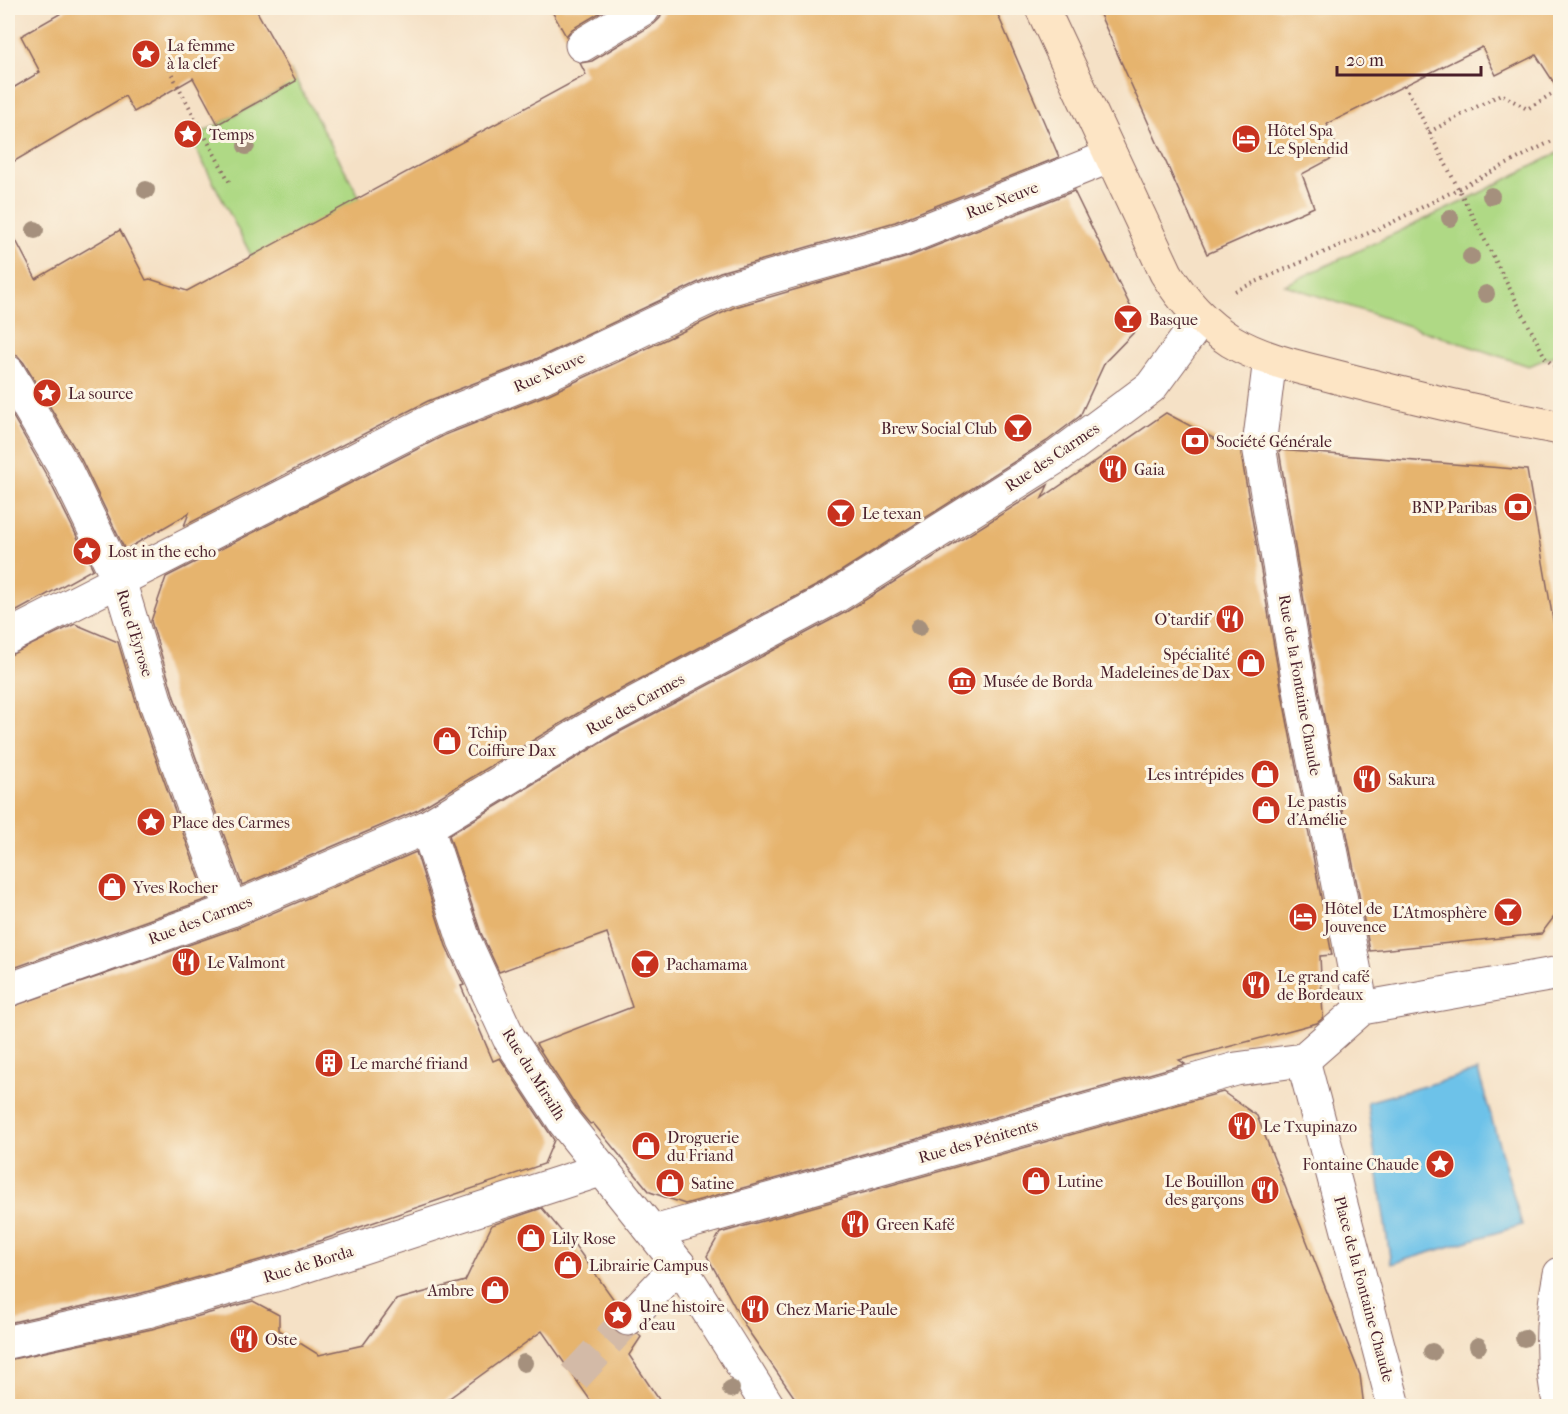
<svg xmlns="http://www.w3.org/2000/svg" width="1568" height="1414" font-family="'IM FELL French Canon',serif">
<rect width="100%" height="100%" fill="#fcf5e5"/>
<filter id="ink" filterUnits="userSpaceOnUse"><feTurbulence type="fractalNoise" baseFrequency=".0167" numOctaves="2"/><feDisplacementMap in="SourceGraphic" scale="12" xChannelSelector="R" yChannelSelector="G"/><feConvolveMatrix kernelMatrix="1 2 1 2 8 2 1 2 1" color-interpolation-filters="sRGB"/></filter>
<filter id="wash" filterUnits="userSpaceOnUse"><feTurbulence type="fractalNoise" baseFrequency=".008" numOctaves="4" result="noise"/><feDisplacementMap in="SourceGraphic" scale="24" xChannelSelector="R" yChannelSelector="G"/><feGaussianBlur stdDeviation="1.35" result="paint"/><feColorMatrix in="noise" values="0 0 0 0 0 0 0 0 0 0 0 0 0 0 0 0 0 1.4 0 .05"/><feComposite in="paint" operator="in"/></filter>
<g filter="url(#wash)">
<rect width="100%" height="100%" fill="#f5e1c6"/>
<!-- green -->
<g fill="#afd985" stroke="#7c7c58" stroke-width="1.5">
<polygon points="291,71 360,198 252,257 191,139 284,88 279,78"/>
<polygon points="1560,152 1560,353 1529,366 1285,285 1464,201"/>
</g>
<!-- water -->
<polygon fill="#6dc2e9" stroke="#5c708a" stroke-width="1.5" points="1478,1071 1522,1225 1391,1264 1367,1102"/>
<g id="blocks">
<!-- building -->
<g fill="#e6b46e">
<polygon points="70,8 255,8 296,81 218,124 193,78 134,112 125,96 8,165 8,91 40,72 21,36"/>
<polygon points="550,8 608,8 572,29 566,36"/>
<polygon points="663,8 995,8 1059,157 895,222 720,272 534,360 428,401 184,526 189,513 125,550 81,459 24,363 17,355 8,353 8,225 36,279 120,230 146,280 150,279 187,291 586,75 580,63 592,61 654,24 660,18"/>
<polygon points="1097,8 1560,8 1560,92 1536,55 1496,75 1482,47 1327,124 1340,154 1302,174 1314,207 1207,254"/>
<polygon points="1074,191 1140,326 1105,362 1080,416 1047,441 827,580 593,704 418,810 242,885 174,697 151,621 166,577 445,435 549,394 735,307 908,257"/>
<polygon points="8,408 48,478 93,569 8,616"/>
<polygon points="1166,413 1230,447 1240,448 1283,699 1332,955 1320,956 1323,1018 1317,1023 1179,1060 1185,1064 685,1204 650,1192 593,1123 590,1124 580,1112 536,1044 632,1007 607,933 499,972 481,933 449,835 612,736 846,612 1048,485 1042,498"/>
<polygon points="1279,450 1527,470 1560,660 1560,909 1541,934 1370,951 1319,692"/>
<polygon points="75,624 118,642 138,709 207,899 8,970 8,656"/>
<polygon points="416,852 446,946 464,985 461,986 493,1061 500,1058 554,1140 544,1164 281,1254 142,1293 8,1323 8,1008 237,928"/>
<polygon points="1223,1092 1257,1116 1360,1375 1364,1407 801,1407 747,1329 707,1256 720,1233"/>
<polygon points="542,1208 561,1231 569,1237 617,1304 610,1315 610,1325 615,1332 624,1337 638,1334 641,1337 629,1355 664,1407 595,1407 542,1331 437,1407 8,1407 8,1360 152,1329 253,1301 279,1315 279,1330 319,1355 363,1345 396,1300 465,1281 492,1225"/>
</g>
</g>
</g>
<g filter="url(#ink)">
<use href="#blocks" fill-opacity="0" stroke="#866361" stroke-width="1.5"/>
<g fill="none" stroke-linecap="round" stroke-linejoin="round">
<!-- street-tunnel -->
<polyline stroke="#d3baa7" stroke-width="33" stroke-dasharray="33 16" stroke-linecap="butt" points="574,1377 628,1319"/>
<!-- street casing -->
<g stroke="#866361" stroke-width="35">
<g id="street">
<polyline points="582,45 644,8"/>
<polyline points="1270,359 1259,446 1301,695 1362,1008"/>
<polyline points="8,372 65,469 119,580 156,703 231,910"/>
<polyline points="8,637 437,418 541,377 728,289 901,240 1111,156"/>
<polyline points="427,827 464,940 509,1038 565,1123 679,1265 768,1406"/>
<polyline points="8,990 231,910 427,827 603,720 836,596 1058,456 1151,387 1201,319"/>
<polyline points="1303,1060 1394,1406"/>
<polyline points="1303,1060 1362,1008 1560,973"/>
<polyline points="654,1232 1236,1069 1303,1060"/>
<path d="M 1560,1274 C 1551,1318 1549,1362 1560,1406"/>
<polyline points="628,1319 679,1265"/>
<polyline points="8,1342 147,1311 286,1272 603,1169"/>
</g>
</g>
<!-- secondary casing -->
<g stroke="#866361" stroke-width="35">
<path id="secondary" d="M 1042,8 L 1166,273 C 1183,301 1203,323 1231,341 C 1266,362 1309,369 1348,380 C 1418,398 1488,415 1560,428"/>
</g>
<!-- path -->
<g stroke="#866361" stroke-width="4" stroke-dasharray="1.5 4.5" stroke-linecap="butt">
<polyline points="169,69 230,183"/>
<polyline points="1405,85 1546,359 1560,371"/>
<polyline points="1429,132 1501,94 1527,109 1560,89"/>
<polyline points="1235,291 1387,225 1560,137"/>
</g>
<!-- street -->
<use href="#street" stroke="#fff" stroke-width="33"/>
<!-- secondary -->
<use href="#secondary" stroke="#fde5c5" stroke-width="33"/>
</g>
<!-- trees -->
<g fill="#a5907d">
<circle cx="246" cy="146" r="9"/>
<circle cx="146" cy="190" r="9"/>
<circle cx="1491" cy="196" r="9"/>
<circle cx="1450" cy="218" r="9"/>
<circle cx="35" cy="230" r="9"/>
<circle cx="1471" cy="257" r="9"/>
<circle cx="1486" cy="294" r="9"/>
<circle cx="919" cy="627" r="9"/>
<circle cx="1524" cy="1338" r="9"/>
<circle cx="1478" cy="1346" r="9"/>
<circle cx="1432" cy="1352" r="9"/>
<circle cx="524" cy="1363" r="9"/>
<circle cx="731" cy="1389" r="9"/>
</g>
</g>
<!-- icons -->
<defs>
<g id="sight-disc" transform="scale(1.5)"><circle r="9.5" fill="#c8321e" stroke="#fcf5e5"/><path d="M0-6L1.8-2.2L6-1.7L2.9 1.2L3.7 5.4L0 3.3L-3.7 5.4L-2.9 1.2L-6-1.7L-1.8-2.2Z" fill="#fff"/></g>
<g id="hotel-disc" transform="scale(1.5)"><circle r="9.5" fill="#c8321e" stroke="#fcf5e5"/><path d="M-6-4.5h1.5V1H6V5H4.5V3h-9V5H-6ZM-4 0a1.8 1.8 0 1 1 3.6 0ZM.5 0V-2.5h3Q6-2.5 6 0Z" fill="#fff"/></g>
<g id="bar-disc" transform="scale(1.5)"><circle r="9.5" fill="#c8321e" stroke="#fcf5e5"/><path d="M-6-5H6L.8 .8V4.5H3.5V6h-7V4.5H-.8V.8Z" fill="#fff"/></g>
<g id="bank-disc" transform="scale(1.5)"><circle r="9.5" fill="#c8321e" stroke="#fcf5e5"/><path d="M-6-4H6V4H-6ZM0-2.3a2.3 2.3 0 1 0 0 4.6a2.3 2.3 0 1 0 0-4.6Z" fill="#fff"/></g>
<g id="restaurant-disc" transform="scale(1.5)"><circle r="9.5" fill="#c8321e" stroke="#fcf5e5"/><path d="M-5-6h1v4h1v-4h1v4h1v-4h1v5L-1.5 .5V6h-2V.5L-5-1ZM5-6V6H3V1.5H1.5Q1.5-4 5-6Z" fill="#fff"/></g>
<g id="shop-disc" transform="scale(1.5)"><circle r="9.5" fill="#c8321e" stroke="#fcf5e5"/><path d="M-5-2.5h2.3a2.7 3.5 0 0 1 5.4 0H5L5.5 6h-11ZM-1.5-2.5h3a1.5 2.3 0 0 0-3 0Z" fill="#fff"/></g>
<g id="museum-disc" transform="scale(1.5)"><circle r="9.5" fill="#c8321e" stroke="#fcf5e5"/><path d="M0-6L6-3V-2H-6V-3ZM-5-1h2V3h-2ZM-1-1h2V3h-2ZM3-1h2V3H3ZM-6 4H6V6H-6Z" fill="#fff"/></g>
<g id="building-disc" transform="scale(1.5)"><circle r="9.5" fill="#c8321e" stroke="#fcf5e5"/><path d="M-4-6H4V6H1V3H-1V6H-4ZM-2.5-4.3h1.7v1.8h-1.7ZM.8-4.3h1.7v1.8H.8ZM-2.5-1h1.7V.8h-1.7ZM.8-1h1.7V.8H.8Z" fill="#fff"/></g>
</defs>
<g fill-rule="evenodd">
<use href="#sight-disc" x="146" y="54"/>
<use href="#sight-disc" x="188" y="134"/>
<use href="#hotel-disc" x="1246" y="139"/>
<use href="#bar-disc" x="1128" y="319"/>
<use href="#sight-disc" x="47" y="393"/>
<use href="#bar-disc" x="1018" y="428"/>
<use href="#bank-disc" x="1195" y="441"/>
<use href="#restaurant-disc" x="1113" y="469"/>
<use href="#bank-disc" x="1518" y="507"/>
<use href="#bar-disc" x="841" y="513"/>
<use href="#sight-disc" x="87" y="551"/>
<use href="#restaurant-disc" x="1230" y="619"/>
<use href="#shop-disc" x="1251" y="663"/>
<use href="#museum-disc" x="962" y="681"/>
<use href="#shop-disc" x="447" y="741"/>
<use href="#shop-disc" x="1265" y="774"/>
<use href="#restaurant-disc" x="1367" y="779"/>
<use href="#shop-disc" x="1266" y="810"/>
<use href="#sight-disc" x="151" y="822"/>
<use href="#shop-disc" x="112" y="887"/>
<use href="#bar-disc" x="1508" y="912"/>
<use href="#hotel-disc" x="1303" y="917"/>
<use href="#restaurant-disc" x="186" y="962"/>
<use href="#bar-disc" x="645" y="964"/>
<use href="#restaurant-disc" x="1256" y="985"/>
<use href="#building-disc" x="329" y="1063"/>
<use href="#restaurant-disc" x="1242" y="1126"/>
<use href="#shop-disc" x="646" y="1146"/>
<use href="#sight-disc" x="1440" y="1164"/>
<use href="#shop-disc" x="1036" y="1181"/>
<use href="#shop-disc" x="670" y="1183"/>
<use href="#restaurant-disc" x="1265" y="1190"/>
<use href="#restaurant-disc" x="855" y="1224"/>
<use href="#shop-disc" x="531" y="1238"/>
<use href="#shop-disc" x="568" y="1265"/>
<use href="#shop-disc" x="495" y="1290"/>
<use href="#restaurant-disc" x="755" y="1309"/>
<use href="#sight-disc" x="618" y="1315"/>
<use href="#restaurant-disc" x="244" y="1339"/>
</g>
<g text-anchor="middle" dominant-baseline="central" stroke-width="6" stroke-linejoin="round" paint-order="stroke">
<!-- poi labels -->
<g font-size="16" fill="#4a1f2b" stroke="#fcf5e5" text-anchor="start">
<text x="167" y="45">La femme<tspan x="167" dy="18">à la clef</tspan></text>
<text x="1267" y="130">Hôtel Spa<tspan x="1267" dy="18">Le Splendid</tspan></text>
<text x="209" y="134">Temps</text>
<text x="1149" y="319">Basque</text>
<text x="68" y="393">La source</text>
<text x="997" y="428" text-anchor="end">Brew Social Club</text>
<text x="1216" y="441">Société Générale</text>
<text x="1134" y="469">Gaia</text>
<text x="1497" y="507" text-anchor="end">BNP Paribas</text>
<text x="862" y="513">Le texan</text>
<text x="108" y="551">Lost in the echo</text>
<text x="1209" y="619" text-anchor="end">O'tardif</text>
<text x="1230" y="654" text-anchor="end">Spécialité<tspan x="1230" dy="18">Madeleines de Dax</tspan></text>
<text x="983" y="681">Musée de Borda</text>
<text x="468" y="732">Tchip<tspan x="468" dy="18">Coiffure Dax</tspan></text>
<text x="1244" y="774" text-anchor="end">Les intrépides</text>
<text x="1388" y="779">Sakura</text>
<text x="1287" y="801">Le pastis<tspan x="1287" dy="18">d'Amélie</tspan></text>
<text x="172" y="822">Place des Carmes</text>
<text x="133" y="887">Yves Rocher</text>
<text x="1324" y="908">Hôtel de<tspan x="1324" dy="18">Jouvence</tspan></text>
<text x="1487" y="912" text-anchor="end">L'Atmosphère</text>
<text x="207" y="962">Le Valmont</text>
<text x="666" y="964">Pachamama</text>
<text x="1277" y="976">Le grand café<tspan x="1277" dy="18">de Bordeaux</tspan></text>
<text x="350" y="1063">Le marché friand</text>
<text x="1263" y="1126">Le Txupinazo</text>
<text x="667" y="1137">Droguerie<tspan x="667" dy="18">du Friand</tspan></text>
<text x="1419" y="1164" text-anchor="end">Fontaine Chaude</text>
<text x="1057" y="1181">Lutine</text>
<text x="1244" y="1181" text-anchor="end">Le Bouillon<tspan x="1244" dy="18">des garçons</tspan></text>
<text x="691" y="1183">Satine</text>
<text x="876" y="1224">Green Kafé</text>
<text x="552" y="1238">Lily Rose</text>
<text x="589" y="1265">Librairie Campus</text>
<text x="474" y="1290" text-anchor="end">Ambre</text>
<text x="639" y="1306">Une histoire<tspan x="639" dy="18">d'eau</tspan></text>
<text x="776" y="1309">Chez Marie-Paule</text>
<text x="265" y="1339">Oste</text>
</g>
<!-- street labels -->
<g font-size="16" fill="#4a1f2b" stroke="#fcf5e5">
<text transform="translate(1002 200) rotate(-21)">Rue Neuve</text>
<text transform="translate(549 372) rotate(-24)">Rue Neuve</text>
<text transform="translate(1052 457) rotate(-34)">Rue des Carmes</text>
<text transform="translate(135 633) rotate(73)">Rue d'Eyrose</text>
<text transform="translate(1300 685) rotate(80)">Rue de la Fontaine Chaude</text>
<text transform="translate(635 704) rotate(-29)">Rue des Carmes</text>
<text transform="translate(200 920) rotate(-21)">Rue des Carmes</text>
<text transform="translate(534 1074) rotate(58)">Rue du Mirailh</text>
<text transform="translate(978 1141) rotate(-16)">Rue des Pénitents</text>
<text transform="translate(308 1264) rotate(-17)">Rue de Borda</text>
<text transform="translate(1364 1289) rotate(75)">Place de la Fontaine Chaude</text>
</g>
</g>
<!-- margin -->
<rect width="1568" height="1414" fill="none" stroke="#fcf5e5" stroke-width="30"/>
<!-- scale -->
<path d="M1337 66v9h144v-9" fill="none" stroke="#4a1f2b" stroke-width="3"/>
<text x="1346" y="66" font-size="18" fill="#4a1f2b" stroke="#fcf5e5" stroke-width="4.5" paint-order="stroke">20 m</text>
</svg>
